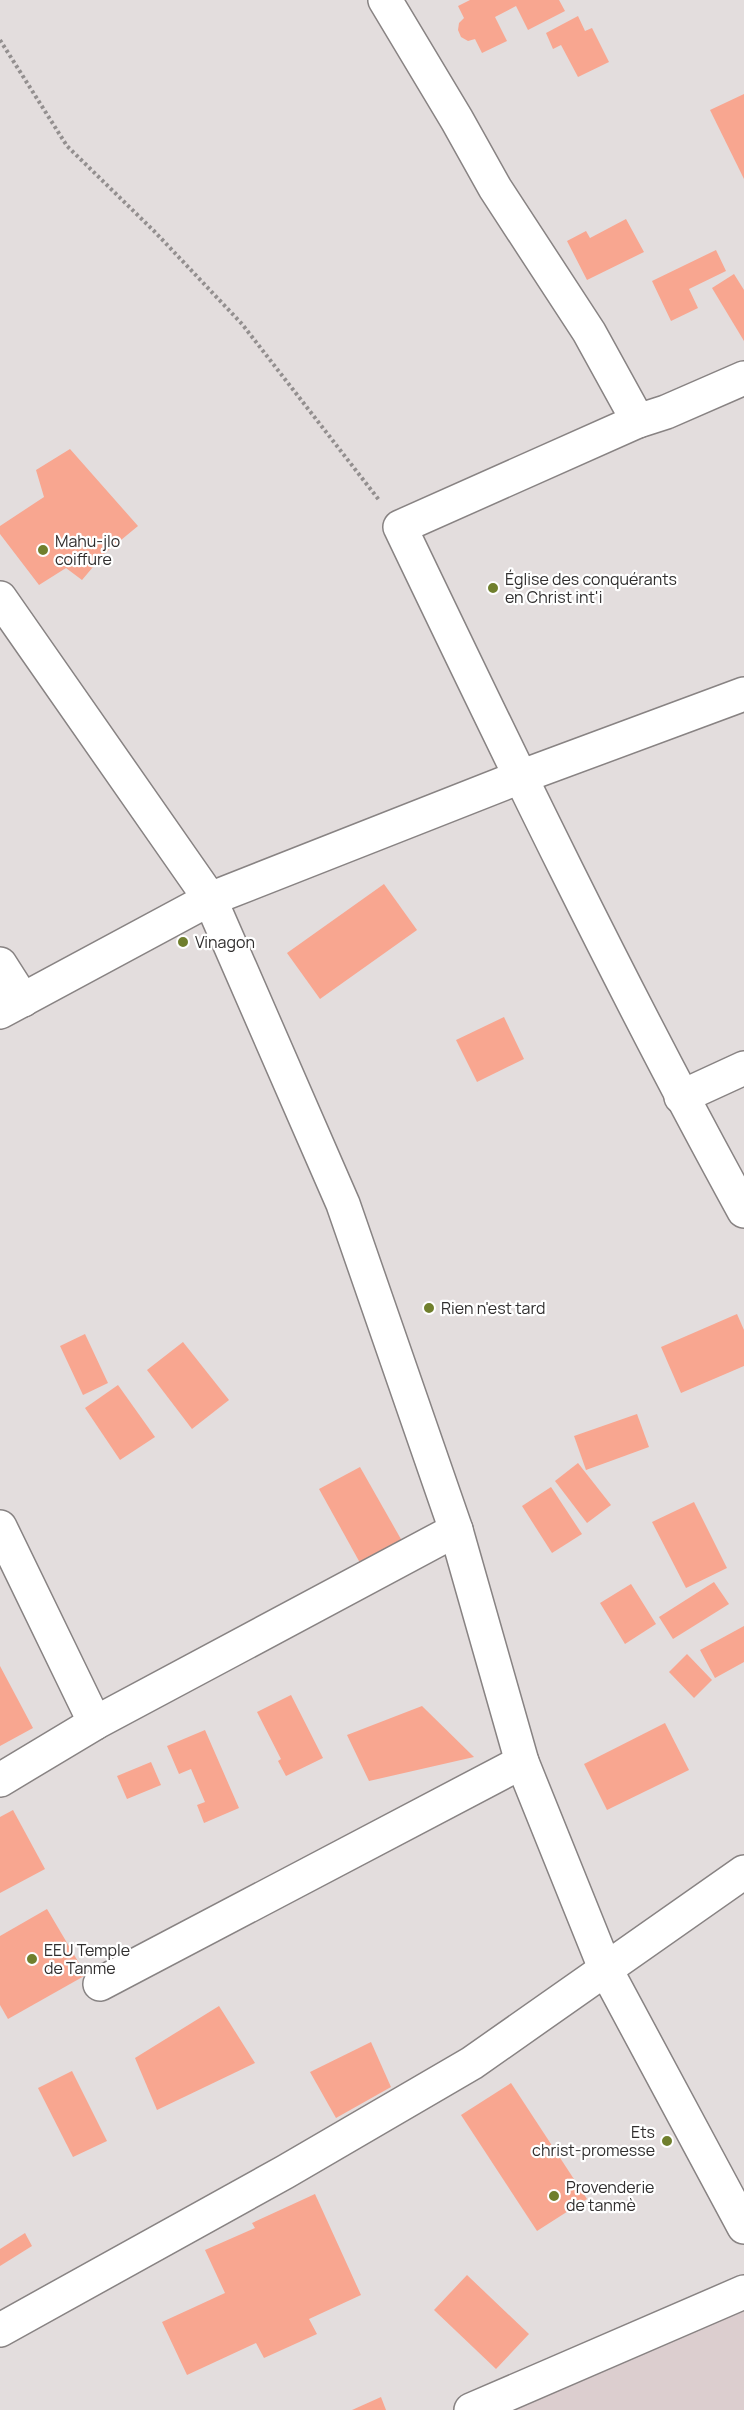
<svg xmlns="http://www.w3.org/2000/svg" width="744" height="2410" font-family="Manrope,sans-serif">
<rect width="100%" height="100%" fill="#e3dddd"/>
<!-- built -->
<polygon fill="#dccecf" points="744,2311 744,2410 509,2410"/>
<!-- building -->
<g fill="#f8a690">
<polygon points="470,0 559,0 565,11 528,30 516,6 495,17 507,41 482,53 475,39 468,41 461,37 458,30 459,23 464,18 458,6"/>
<polygon points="578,16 585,31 592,28 609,62 578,77 561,45 553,49 546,33"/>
<polygon points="744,94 744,179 710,110"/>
<polygon points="626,219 644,252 587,280 567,241 586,231 590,238"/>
<polygon points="716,250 726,271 689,289 698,308 671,321 652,281"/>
<polygon points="734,274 744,290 744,341 712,288"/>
<polygon points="70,449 138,526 104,554 82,580 66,568 39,585 0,534 0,526 44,497 36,470"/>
<polygon points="384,884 417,930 320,999 287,953"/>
<polygon points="504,1017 524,1059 477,1082 456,1040"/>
<polygon points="737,1314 744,1330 744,1366 681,1393 661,1347"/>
<polygon points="85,1334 108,1383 83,1395 60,1346"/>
<polygon points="183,1342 229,1400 192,1429 147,1370"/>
<polygon points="118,1385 155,1437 120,1460 85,1408"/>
<polygon points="637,1414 649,1447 586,1470 574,1436"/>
<polygon points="578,1463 611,1505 587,1523 555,1481"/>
<polygon points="360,1467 406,1548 364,1570 319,1489"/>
<polygon points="551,1487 582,1534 552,1553 522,1506"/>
<polygon points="694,1502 727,1568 686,1588 652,1522"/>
<polygon points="714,1582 729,1604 673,1639 659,1617"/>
<polygon points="631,1584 656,1624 625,1644 600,1603"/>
<polygon points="744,1626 744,1662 715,1678 700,1650"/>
<polygon points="687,1654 712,1680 694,1698 669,1672"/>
<polygon points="0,1666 33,1728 0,1746"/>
<polygon points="291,1695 323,1758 286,1776 278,1761 281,1759 257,1712"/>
<polygon points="422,1706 474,1757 369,1781 347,1735"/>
<polygon points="665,1723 689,1770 607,1810 584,1764"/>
<polygon points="205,1730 239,1808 204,1823 197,1805 205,1802 191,1769 179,1774 167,1746"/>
<polygon points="151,1762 161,1785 127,1799 117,1776"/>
<polygon points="13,1810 45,1869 0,1893 0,1817"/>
<polygon points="47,1909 86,1975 8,2019 0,2005 0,1936"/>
<polygon points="219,2006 255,2063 157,2110 135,2058"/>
<polygon points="371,2042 391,2087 336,2118 310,2072"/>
<polygon points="72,2071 107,2141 73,2157 38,2088"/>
<polygon points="511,2083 587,2199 537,2231 461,2115"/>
<polygon points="315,2194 361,2295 309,2319 317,2334 264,2358 256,2343 187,2375 162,2322 225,2293 205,2250 255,2228 252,2223"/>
<polygon points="25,2233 32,2246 0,2266 0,2249"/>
<polygon points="467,2275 529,2334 496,2369 434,2310"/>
<polygon points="381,2397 386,2410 352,2410"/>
</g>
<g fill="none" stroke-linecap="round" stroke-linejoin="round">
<!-- street casing -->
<g stroke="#888383" stroke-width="36">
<g id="street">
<polyline points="385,0 457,120 495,188 589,332 638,421"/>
<path d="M 744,378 L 666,412 L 638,421 L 400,527 C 510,757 621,987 744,1211"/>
<polyline points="0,598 210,899 343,1204 456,1530 522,1762 605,1968 744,2227"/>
<polyline points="0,964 23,1000"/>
<polyline points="0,1012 210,899 520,777 744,694"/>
<polyline points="681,1097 744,1068"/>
<polyline points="0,1527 95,1723"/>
<polyline points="0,1780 95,1723 456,1530"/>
<polyline points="100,1984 522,1762"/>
<polyline points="0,2330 285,2172 472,2063 744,1872"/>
<polyline points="471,2410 744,2292"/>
</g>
</g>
<!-- path -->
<polyline stroke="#938f8f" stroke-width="4" stroke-dasharray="3 3" stroke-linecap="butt" points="0,40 67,146 155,232 242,324 379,500"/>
<!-- street -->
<use href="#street" stroke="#fff" stroke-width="33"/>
</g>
<!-- markers -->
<g fill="#707f2d" stroke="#fff" stroke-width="2">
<circle cx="43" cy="550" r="6"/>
<circle cx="493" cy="588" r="6"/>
<circle cx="183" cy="942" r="6"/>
<circle cx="429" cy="1308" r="6"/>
<circle cx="32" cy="1959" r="6"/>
<circle cx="667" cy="2141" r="6"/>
<circle cx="554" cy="2196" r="6"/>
</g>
<g text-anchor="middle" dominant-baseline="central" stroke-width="4.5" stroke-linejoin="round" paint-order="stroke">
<!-- poi labels -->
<g font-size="16" fill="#302e2e" stroke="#fff" text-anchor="start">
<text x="55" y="541">Mahu-jlo<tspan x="55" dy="18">coiffure</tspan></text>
<text x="505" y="579">Église des conquérants<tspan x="505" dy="18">en Christ int'i</tspan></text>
<text x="195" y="942">Vinagon</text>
<text x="441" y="1308">Rien n'est tard</text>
<text x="44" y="1950">EEU Temple<tspan x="44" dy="18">de Tanme</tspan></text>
<text x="655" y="2132" text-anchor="end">Ets<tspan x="655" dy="18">christ-promesse</tspan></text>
<text x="566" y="2187">Provenderie<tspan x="566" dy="18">de tanmè</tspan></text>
</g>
</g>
</svg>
